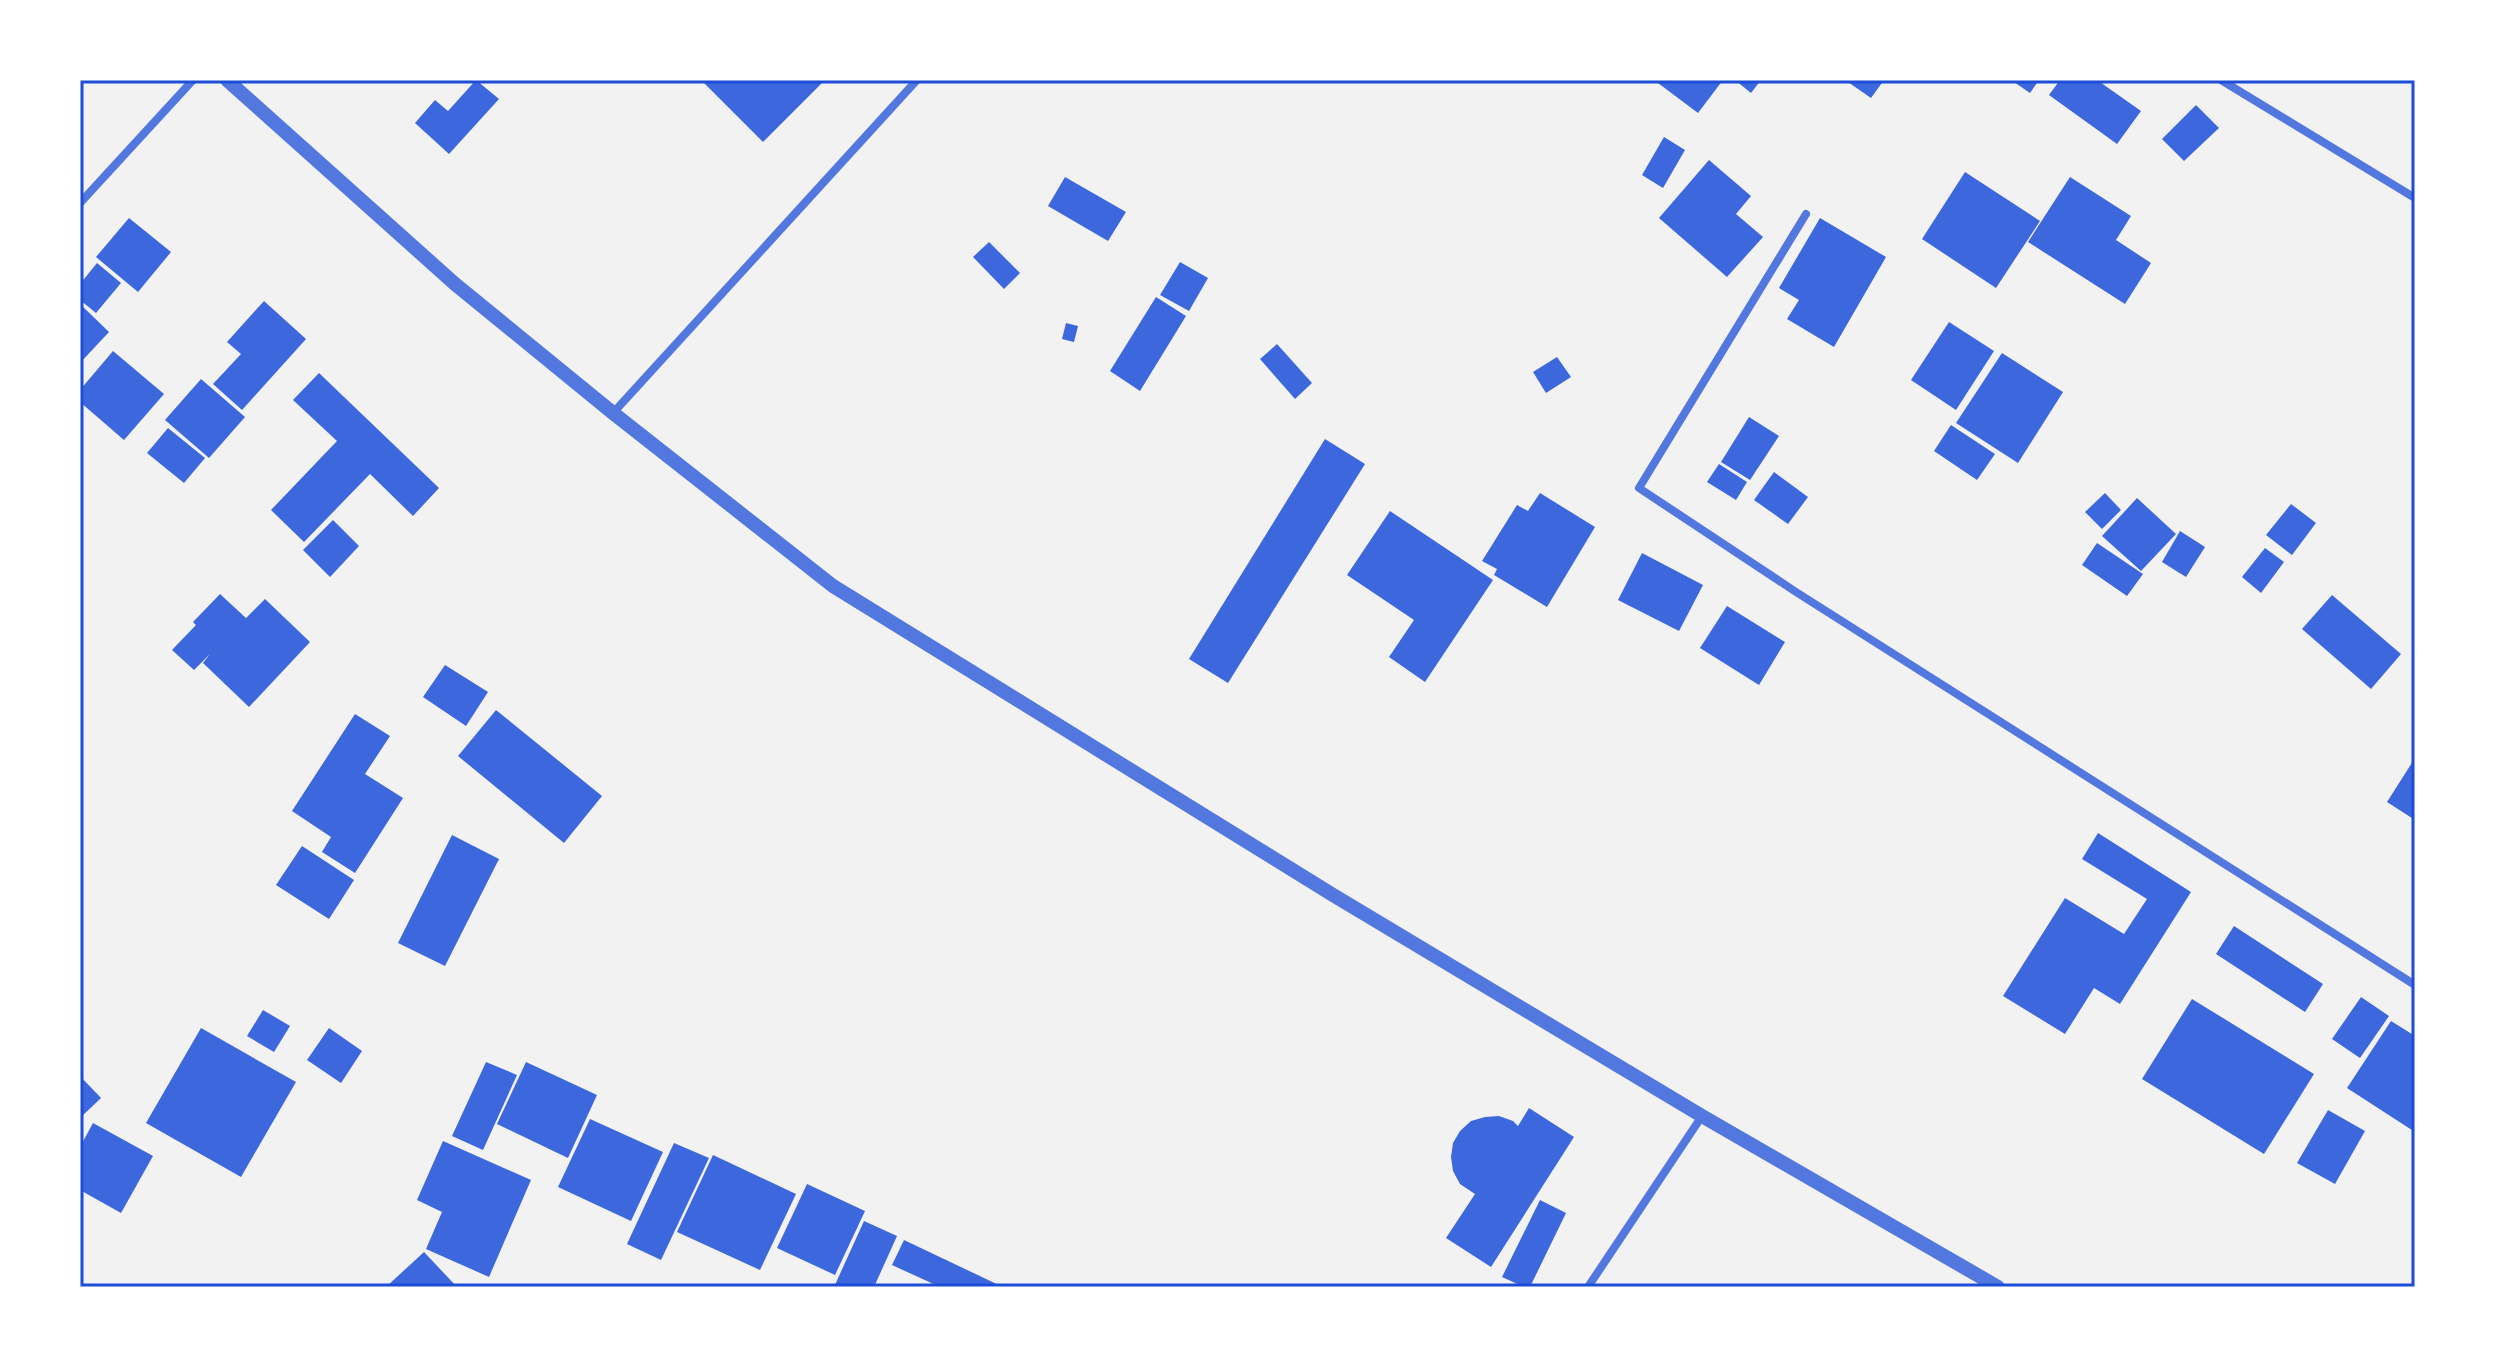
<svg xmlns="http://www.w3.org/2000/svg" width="2495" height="1367" font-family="'Work Sans',sans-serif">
<rect width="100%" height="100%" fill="#f2f2f2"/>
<!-- building -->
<g fill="#3d67dc">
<polygon points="476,80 499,99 449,154 415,123 435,100 448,111"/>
<polygon points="701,80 825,80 763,142"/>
<polygon points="1654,80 1723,80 1698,113"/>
<polygon points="1735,80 1761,80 1751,93"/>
<polygon points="1845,80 1884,80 1871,98"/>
<polygon points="2011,80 2039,80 2030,93"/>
<polygon points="2060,80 2097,80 2141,111 2117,144 2049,95"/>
<polygon points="2196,105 2219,128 2184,161 2162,139"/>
<polygon points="1664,137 1685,150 1663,188 1642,175"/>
<polygon points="1709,160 1751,196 1736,214 1763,237 1727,277 1659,218"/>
<polygon points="1965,172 2040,221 1996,288 1922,239"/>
<polygon points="1065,177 1126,212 1108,241 1048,206"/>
<polygon points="2070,177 2131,216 2116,240 2151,263 2125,304 2028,242"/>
<polygon points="129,218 171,252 138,292 96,257"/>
<polygon points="1820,218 1886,257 1834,347 1787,319 1799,300 1779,288"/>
<polygon points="989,242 1020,273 1004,289 973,257"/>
<polygon points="1180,262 1208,278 1189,311 1160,295"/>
<polygon points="97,263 121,283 96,313 80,300 80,284"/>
<polygon points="1156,297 1186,316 1140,391 1110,371"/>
<polygon points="264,301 306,339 242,410 213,384 241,354 227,342"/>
<polygon points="80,304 109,332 80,363"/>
<polygon points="1949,322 1994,351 1956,410 1911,380"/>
<polygon points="1066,323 1078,326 1074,342 1062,339"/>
<polygon points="1277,344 1312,383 1295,399 1260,359"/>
<polygon points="113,351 164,394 124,440 80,402 80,390"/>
<polygon points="2002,353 2063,392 2018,463 1956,423"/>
<polygon points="1557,357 1571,377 1546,393 1533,372"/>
<polygon points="319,373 439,488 413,516 370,474 304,542 271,510 337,441 293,400"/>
<polygon points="201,379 245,417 209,458 165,420"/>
<polygon points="1749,417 1779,436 1750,480 1721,462"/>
<polygon points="1951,425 1995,454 1977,480 1934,451"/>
<polygon points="168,428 205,458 184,483 147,453"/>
<polygon points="1325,439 1365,464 1228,683 1189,659"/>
<polygon points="1719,464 1747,482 1736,500 1707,482"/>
<polygon points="1774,472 1808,497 1788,524 1754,500"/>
<polygon points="1540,493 1595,527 1547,607 1494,575 1497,569 1482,561 1517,505 1528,511"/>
<polygon points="2105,493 2121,510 2102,529 2085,512"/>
<polygon points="2137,498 2176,534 2141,571 2102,536"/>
<polygon points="2291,504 2316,523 2292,555 2266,535"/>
<polygon points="1390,511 1493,580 1425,682 1389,657 1414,620 1347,575"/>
<polygon points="333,520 359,546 330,577 303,550"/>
<polygon points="2180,531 2205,547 2186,577 2162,562"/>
<polygon points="2097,543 2143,574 2127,596 2082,565"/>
<polygon points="2265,548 2284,562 2261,593 2242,577"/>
<polygon points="1642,553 1703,585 1679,631 1618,600"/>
<polygon points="220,594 246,618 265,599 310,642 249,707 203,663 210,654 194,670 172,650 196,625 193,622"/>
<polygon points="2332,595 2401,654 2371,689 2302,629"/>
<polygon points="1727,606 1785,642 1759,685 1700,648"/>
<polygon points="445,665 488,692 466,726 423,697"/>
<polygon points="496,710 602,796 564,843 458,756"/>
<polygon points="355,714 390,736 365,774 403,798 355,873 322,852 331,837 292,811"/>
<polygon points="2415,758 2415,820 2387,802"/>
<polygon points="2098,833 2191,892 2120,1004 2094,988 2065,1034 2003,996 2065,898 2124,934 2147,899 2082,859"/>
<polygon points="452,835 499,859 445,966 398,943"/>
<polygon points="302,846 354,880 329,919 276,885"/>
<polygon points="2234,926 2323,984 2305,1012 2216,954"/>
<polygon points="2361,997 2389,1016 2360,1058 2332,1039"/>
<polygon points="2192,999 2314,1074 2264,1154 2142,1079"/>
<polygon points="263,1010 290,1026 274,1052 247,1036"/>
<polygon points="2391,1021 2415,1036 2415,1132 2347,1088"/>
<polygon points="201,1028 296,1082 241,1177 146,1123"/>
<polygon points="329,1028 362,1051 341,1083 307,1060"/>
<polygon points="486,1062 517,1075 483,1150 452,1136"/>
<polygon points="526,1062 597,1095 568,1158 497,1124"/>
<polygon points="80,1076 101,1098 80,1118"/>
<polygon points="1529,1108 1574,1137 1491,1267 1446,1238 1475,1194 1460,1184 1453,1171 1451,1157 1453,1143 1460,1131 1471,1121 1485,1117 1499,1116 1513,1121 1518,1126"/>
<polygon points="2328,1110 2365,1131 2335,1184 2297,1163"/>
<polygon points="590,1119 663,1152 631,1221 558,1187"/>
<polygon points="93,1123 153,1156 121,1213 80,1190 80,1147"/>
<polygon points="443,1141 531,1180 489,1277 426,1249 442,1212 417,1200"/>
<polygon points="674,1143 709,1158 661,1260 627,1244"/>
<polygon points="713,1155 796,1194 760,1270 677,1232"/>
<polygon points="807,1184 865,1211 835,1275 777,1248"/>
<polygon points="1540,1200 1566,1213 1530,1287 1524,1287 1502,1277"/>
<polygon points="864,1221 897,1236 874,1287 834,1287"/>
<polygon points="904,1240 1003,1287 940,1287 892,1265"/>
<polygon points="424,1252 457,1287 386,1287"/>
</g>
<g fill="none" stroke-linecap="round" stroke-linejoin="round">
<!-- minor -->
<g stroke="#5277de" stroke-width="8">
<polyline points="2221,80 2415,198"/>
<polyline points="80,203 193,80"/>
<polyline points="1806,214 1639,488 1796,592 2415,985"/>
<polyline points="613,413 917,80"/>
<polyline points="1588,1287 1702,1116"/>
</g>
<!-- tertiary -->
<polyline stroke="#5277de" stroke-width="14" points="227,80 455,284 613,413 833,586 1333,895 1702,1116 1998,1287"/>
</g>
<!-- border -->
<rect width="2495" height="1367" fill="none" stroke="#ffffff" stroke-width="164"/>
<rect x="82" y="82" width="2331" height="1203" fill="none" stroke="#1d4ed8" stroke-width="3"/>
</svg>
